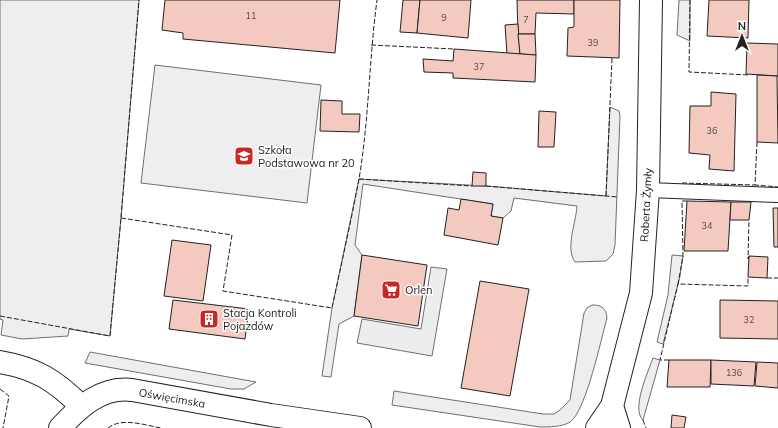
<svg xmlns="http://www.w3.org/2000/svg" width="778" height="428" font-family="Mulish,sans-serif">
<rect width="100%" height="100%" fill="#fff"/>
<!-- green -->
<g fill="#eee" stroke="#6f6f6f">
<polygon points="0,0 139,0 121,218 110,336 69,329 68,336 22,339 1,335 3,320 0,319"/>
<polygon points="679,0 690,0 690,41 677,35"/>
<polygon points="155,65 321,85 307,203 141,183"/>
<path d="M 610,107 L 619,111 L 620,116 L 615,245 L 613,254 L 606,261 L 575,262 C 565,248 576,223 577,206 L 514,198 L 511,211 L 503,218 L 491,216 L 493,204 L 363,184 L 355,245 L 362,255 L 354,316 L 339,324 L 331,377 L 322,376 L 332,308 L 359,179 L 486,186 L 606,196 Z"/>
<polygon points="672,255 683,256 680,276 663,344 657,342 668,295"/>
<path d="M 592,305 C 602,305 606,308 607,318 C 601,339 586,411 570,422 C 562,427 550,427 540,427 L 392,405 L 394,391 L 543,414 L 554,414 L 560,410 L 570,400 L 584,313 L 587,308 Z"/>
<polygon points="90,352 256,382 244,389 231,389 85,363"/>
<path d="M 653,358 L 660,360 L 643,420 C 631,409 648,372 653,358 Z"/>
</g>
<!-- parking -->
<polygon fill="#ededed" stroke="#6f6f6f" points="431,267 447,269 432,356 357,343 362,319 421,329"/>
<!-- building -->
<g fill="#f3c9c0" stroke="#222">
<polygon points="165,0 340,0 335,53 183,39 183,33 162,30"/>
<polygon points="403,0 420,0 417,33 400,32"/>
<polygon points="420,0 471,0 468,38 417,33"/>
<polygon points="517,0 574,0 574,14 536,13 535,34 518,34"/>
<polygon points="574,0 620,0 619,58 567,56 568,28 574,27"/>
<polygon points="709,0 749,0 748,38 707,36"/>
<polygon points="518,24 520,54 507,54 505,25"/>
<polygon points="518,34 535,34 536,55 520,54"/>
<polygon points="747,43 778,44 778,76 746,74"/>
<polygon points="454,49 536,55 535,82 453,78 453,73 424,72 423,59 453,61"/>
<polygon points="757,75 777,76 778,143 757,142"/>
<polygon points="711,92 736,94 734,171 709,169 710,155 689,153 690,106 711,106"/>
<polygon points="321,100 342,101 342,114 360,114 359,132 320,131"/>
<polygon points="539,111 556,112 554,147 538,147"/>
<polygon points="473,172 486,173 486,186 472,186"/>
<polygon points="461,199 493,204 491,216 503,218 498,245 444,235 448,208 459,210"/>
<polygon points="687,201 731,202 728,251 684,251"/>
<polygon points="731,202 751,202 749,220 730,220"/>
<polygon points="773,208 778,208 778,247 774,247"/>
<polygon points="172,240 211,245 203,301 164,296"/>
<polygon points="362,255 427,265 418,326 354,316"/>
<polygon points="749,256 768,257 767,278 748,277"/>
<polygon points="480,281 529,289 510,396 461,388"/>
<polygon points="173,300 249,309 245,339 169,329"/>
<polygon points="720,300 778,301 778,339 720,338"/>
<polygon points="669,360 711,360 710,387 667,387"/>
<polygon points="711,360 756,362 754,386 711,384"/>
<polygon points="757,362 778,363 778,388 755,386"/>
<polygon points="672,415 686,417 684,428 671,428"/>
</g>
<g fill="none" stroke-linecap="round" stroke-linejoin="round">
<!-- service casing -->
<g stroke="#222" stroke-width="16">
<polyline id="service" points="648,190 778,195"/>
</g>
<!-- minor casing -->
<g stroke="#222" stroke-width="24">
<path id="minor" d="M 0,362 C 36,368 56,381 81,406"/>
</g>
<!-- tertiary casing -->
<g stroke="#222" stroke-width="24">
<g id="tertiary">
<polyline points="612,406 619,428"/>
<path d="M 60,428 C 79,407 102,386 132,390 L 271,415 L 360,428"/>
<polyline points="597,428 612,406 641,293 648,190 651,0"/>
</g>
</g>
<!-- service -->
<use href="#service" stroke="#fff" stroke-width="14"/>
<!-- minor -->
<use href="#minor" stroke="#fff" stroke-width="22"/>
<!-- tertiary -->
<use href="#tertiary" stroke="#fff" stroke-width="22"/>
<!-- fence -->
<g stroke="#222" stroke-width="1" stroke-dasharray="5 2" stroke-linecap="butt">
<polyline points="690,0 689,72 749,75"/>
<polyline points="371,45 454,49"/>
<polyline points="757,142 755,185 778,187"/>
<polyline points="359,179 472,186"/>
<polyline points="682,183 755,185"/>
<polyline points="486,186 618,197"/>
<polyline points="606,196 612,58"/>
<polyline points="687,201 682,201 683,256 678,284 748,286 748,277"/>
<path d="M 121,218 L 232,235 L 223,291 L 332,308 C 341,265 351,222 359,179 C 369,120 369,60 377,0"/>
<polyline points="749,256 748,259 749,220"/>
<polyline points="767,278 778,278"/>
<polyline points="0,316 110,336 121,218 139,0"/>
<polyline points="669,360 660,360 678,284"/>
<polyline points="0,389 9,396 3,428"/>
<polyline points="643,420 646,428"/>
<path d="M 108,428 C 122,417 144,425 161,428"/>
</g>
</g>
<!-- icons -->
<defs>
<g id="school-square" transform="scale(1)"><rect x="-9" y="-9" width="18" height="18" rx="4" fill="#c62828" stroke="#fff"/><path d="M0-5L7-2L0 1L-7-2ZM-4 1L0 2.5L4 1V4Q0 6-4 4Z" fill="#fff"/></g>
<g id="supermarket-square" transform="scale(1)"><rect x="-9" y="-9" width="18" height="18" rx="4" fill="#c62828" stroke="#fff"/><path d="M-6-5.5h2.5l.6 2H6L4.5 2H-2.5L-4.4-4H-6ZM-1.5 3.2a1.3 1.3 0 1 0 .1 0ZM3 3.2a1.3 1.3 0 1 0 .1 0Z" fill="#fff"/></g>
<g id="building-square" transform="scale(1)"><rect x="-9" y="-9" width="18" height="18" rx="4" fill="#c62828" stroke="#fff"/><path d="M-4-6H4V6H1V3H-1V6H-4ZM-2.5-4.3h1.7v1.8h-1.7ZM.8-4.3h1.7v1.8H.8ZM-2.5-1h1.7V.8h-1.7ZM.8-1h1.7V.8H.8Z" fill="#fff"/></g>
</defs>
<g fill-rule="evenodd">
<use href="#school-square" x="244" y="156"/>
<use href="#supermarket-square" x="391" y="290"/>
<use href="#building-square" x="209" y="319"/>
</g>
<g text-anchor="middle" dominant-baseline="central" stroke-width="3" stroke-linejoin="round" paint-order="stroke">
<!-- number labels -->
<g font-size="9" fill="#564c4a">
<text x="251" y="15">11</text>
<text x="444" y="17">9</text>
<text x="526" y="19">7</text>
<text x="593" y="42">39</text>
<text x="479" y="66">37</text>
<text x="712" y="130">36</text>
<text x="707" y="225">34</text>
<text x="749" y="319">32</text>
<text x="734" y="372">136</text>
</g>
<!-- poi labels -->
<g font-size="11" fill="#222" stroke="#fff" text-anchor="start">
<text x="258" y="150">Szkoła<tspan x="258" dy="13">Podstawowa nr 20</tspan></text>
<text x="405" y="290">Orlen</text>
<text x="223" y="313">Stacja Kontroli<tspan x="223" dy="13">Pojazdów</tspan></text>
</g>
<!-- street labels -->
<g font-size="11" fill="#222" stroke="#fff">
<text transform="translate(646 205) rotate(-87)">Roberta Żymły</text>
<text transform="translate(172 398) rotate(10)">Oświęcimska</text>
</g>
</g>
<!-- north arrow -->
<g transform="translate(742 36)" stroke="#ffffff" stroke-width="3" paint-order="stroke">
<path d="M0-3L7 15L0 10L-7 15Z" fill="#222222"/>
<text y="-6" font-size="11" font-weight="bold" text-anchor="middle" fill="#222222">N</text>
</g>
</svg>
